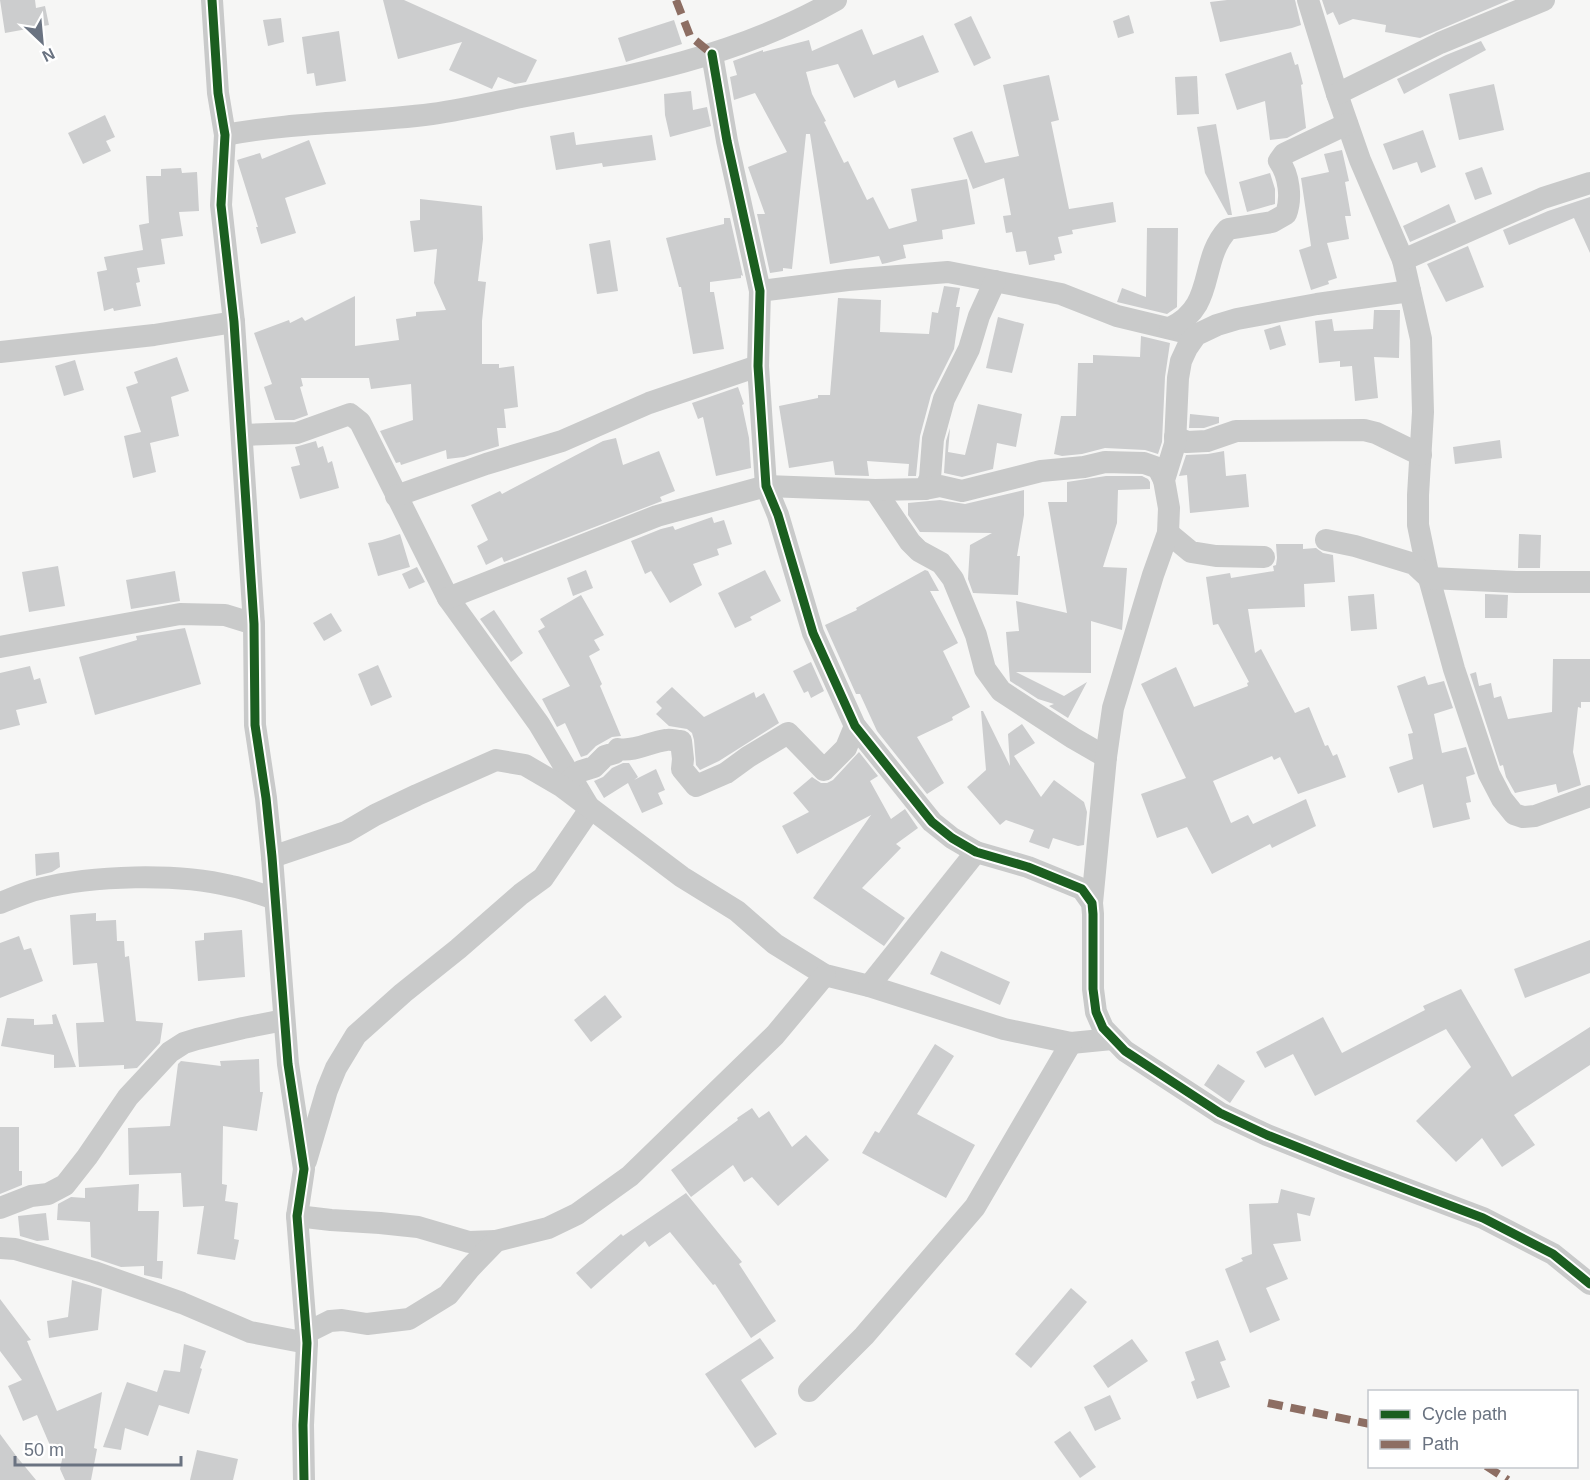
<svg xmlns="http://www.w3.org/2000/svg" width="1590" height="1480" font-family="Helvetica,sans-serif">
<rect width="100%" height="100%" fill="#f6f6f5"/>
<!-- building -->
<g fill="#cccdce">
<polygon points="0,0 35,0 36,8 45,6 49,25 5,33"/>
<polygon points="383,0 404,0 537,60 526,82 515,84 498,77 492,89 449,70 462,42 398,59"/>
<polygon points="1227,0 1295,0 1301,25 1292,28 1220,42 1210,2"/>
<polygon points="1322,0 1509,0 1420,38 1385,32 1386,25 1353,19 1339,25 1333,12 1327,15"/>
<polygon points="1129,15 1134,33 1118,38 1113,21"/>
<polygon points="971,16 991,58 974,66 954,24"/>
<polygon points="281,18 284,42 268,46 263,20"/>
<polygon points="674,20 682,44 626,62 618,38"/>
<polygon points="862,29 873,55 923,35 939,72 898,88 895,80 854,98 838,64 806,72 812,94 826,121 824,122 844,163 848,161 867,200 873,197 889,229 917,221 911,189 967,179 975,224 942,230 943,239 903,245 906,258 887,263 882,264 879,256 830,264 810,134 806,134 792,269 783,268 783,271 770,273 757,214 765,214 748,167 787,152 755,93 734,100 730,77 737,75 733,61 763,50 763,52 809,40 812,51"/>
<polygon points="339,31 346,81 316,86 314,73 307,74 302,37"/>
<polygon points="1481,41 1486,50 1404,94 1397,79 1446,55"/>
<polygon points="1291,52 1295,65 1298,64 1303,84 1301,85 1306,128 1287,138 1270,140 1265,101 1237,110 1225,74"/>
<polygon points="1049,75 1059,120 1051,122 1069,209 1113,202 1116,222 1072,230 1073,234 1058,237 1062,253 1054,255 1055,260 1029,265 1026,251 1016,252 1012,232 1006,233 1003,216 1011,215 1004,178 973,189 953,138 972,131 985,163 1019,156 1003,85"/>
<polygon points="1197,76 1199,114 1177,115 1175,77"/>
<polygon points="1494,84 1504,130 1459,140 1449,94"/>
<polygon points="691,91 693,110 707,107 711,126 670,137 665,115 664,94"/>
<polygon points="105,115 115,137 106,141 111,151 83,164 68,133"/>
<polygon points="1216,124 1232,215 1228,215 1205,173 1197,127"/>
<polygon points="1423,130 1436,167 1421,173 1417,162 1393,170 1383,144"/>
<polygon points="574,132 576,145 652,135 656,160 603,167 602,163 556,170 550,136"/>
<polygon points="309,140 326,184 285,198 296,233 261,244 256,227 258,227 237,160 260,153 262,159"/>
<polygon points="1342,150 1349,181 1345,182 1351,216 1345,216 1349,239 1327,243 1337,278 1328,281 1329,284 1311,290 1299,250 1311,246 1301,178 1329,172 1324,154"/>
<polygon points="1482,167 1492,194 1475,200 1465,173"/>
<polygon points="181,168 182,173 197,172 199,211 179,212 183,236 161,239 165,264 137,268 140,282 136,283 141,306 114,311 113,308 104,311 97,272 107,270 104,257 143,250 139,225 149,223 146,176 161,176 161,169"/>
<polygon points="1270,173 1275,189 1275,204 1247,212 1239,182"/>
<polygon points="1590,197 1590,253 1574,218 1509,245 1503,230 1548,211"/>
<polygon points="420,199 482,206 483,239 478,281 486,282 482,321 482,364 499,364 499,368 514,366 518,407 504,409 506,428 497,428 499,446 464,457 447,459 446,450 401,465 400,462 396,463 380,431 413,420 411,384 371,389 369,378 301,378 303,386 300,387 308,415 294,420 275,420 264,387 272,384 254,333 289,320 290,323 302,317 305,321 355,296 355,346 399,340 396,319 416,316 416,312 446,310 434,283 437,249 414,252 410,221 420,220"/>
<polygon points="1449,204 1456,222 1410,242 1403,226"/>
<polygon points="724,218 730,218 743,276 741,275 741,278 710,282 710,292 714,292 724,349 693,354 681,287 679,287 666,238 724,224"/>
<polygon points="1147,228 1178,228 1177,307 1167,314 1117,302 1122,288 1146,297"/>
<polygon points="610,240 618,291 597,294 589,244"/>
<polygon points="1468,246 1484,287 1446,302 1427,264"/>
<polygon points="944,286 960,288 956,307 960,307 954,349 931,395 920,436 916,476 908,476 909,464 867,461 869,476 835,475 833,461 789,468 779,406 818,398 818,395 830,395 838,298 881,300 880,332 929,334 932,312 938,313"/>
<polygon points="1374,310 1400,310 1399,358 1374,357 1378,398 1355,401 1352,366 1340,367 1340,361 1319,363 1315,321 1332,319 1334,331 1373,329"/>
<polygon points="998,317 1024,324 1012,373 986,368"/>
<polygon points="1280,325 1286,345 1270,350 1264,330"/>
<polygon points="1141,336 1170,343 1165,377 1162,442 1158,454 1145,450 1105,448 1082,454 1062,456 1054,454 1061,416 1076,416 1078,363 1093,363 1093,355 1140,357"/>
<polygon points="177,357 189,391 171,397 179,436 150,443 156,472 133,478 124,436 141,432 126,387 138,383 134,372"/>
<polygon points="75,360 84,390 64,396 55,366"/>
<polygon points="738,387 744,404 742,405 749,438 751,468 716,476 703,417 698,419 692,403"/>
<polygon points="978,404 1022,414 1016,447 997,443 993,469 962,477 944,473 946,441 950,428 948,452 965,455"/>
<polygon points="1190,414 1219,417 1219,423 1204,428 1189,428"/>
<polygon points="616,438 623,465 659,451 675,491 660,497 662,501 504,562 502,557 486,565 477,546 488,540 471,505 500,491 502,494 603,441"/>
<polygon points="1500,440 1502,458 1455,464 1453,447"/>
<polygon points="316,441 318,448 323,446 328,463 332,461 339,488 300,499 291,467 300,465 295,447"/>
<polygon points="1224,451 1226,476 1246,474 1249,507 1190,513 1187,475 1179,476 1186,455 1208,454"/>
<polygon points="1106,476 1142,476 1148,479 1150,482 1150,489 1118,490 1117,523 1103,567 1127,568 1122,630 1091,621 1091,673 1016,672 1064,696 1087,682 1068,718 1049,706 1054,704 1038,699 1010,681 1006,632 1019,631 1016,601 1067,613 1048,502 1067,502 1067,482"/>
<polygon points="1024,490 1024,515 1017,556 1020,556 1018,595 973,593 968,579 970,545 992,533 920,532 908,515 908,503 940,500 965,504"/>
<polygon points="712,517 714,523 724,520 732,544 717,549 719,555 693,564 702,585 670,603 651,571 645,574 631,541 661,529 673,526 675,530"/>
<polygon points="400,534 410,567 378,576 368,543 382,540"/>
<polygon points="1519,534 1541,535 1540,568 1518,568"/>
<polygon points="1276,544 1303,544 1303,549 1316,548 1323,553 1333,555 1335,582 1304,584 1305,607 1248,609 1255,653 1261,649 1295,713 1309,707 1325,746 1328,745 1333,756 1337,754 1346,777 1298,794 1280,757 1274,760 1272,756 1213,781 1231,823 1248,815 1253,824 1306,799 1316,826 1272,848 1270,844 1212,874 1187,827 1157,838 1141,794 1186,778 1141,684 1176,667 1194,707 1248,686 1247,683 1249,682 1218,624 1213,625 1206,577 1230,573 1231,578 1274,571 1273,566 1276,565 1277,558"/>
<polygon points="58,566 65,606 29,612 22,572"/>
<polygon points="417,567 425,582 409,589 402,574"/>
<polygon points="586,570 593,588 573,596 567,578"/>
<polygon points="765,570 781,601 750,617 752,620 735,628 718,593"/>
<polygon points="925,570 928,571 939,591 930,591 958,643 943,651 970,707 952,717 953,720 917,737 944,783 927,794 877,731 860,694 856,694 825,625 857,610 856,608"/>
<polygon points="175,571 180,601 131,609 126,580"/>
<polygon points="1374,594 1377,629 1351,631 1348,596"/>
<polygon points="1485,594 1508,595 1507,618 1485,618"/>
<polygon points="581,595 604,635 594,640 600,650 589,656 602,684 600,686 621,736 612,737 596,746 587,755 581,757 565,723 557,727 542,699 570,686 538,631 545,627 540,619"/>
<polygon points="494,610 523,653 511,662 480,619"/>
<polygon points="331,613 342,631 324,641 313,623"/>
<polygon points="185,628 201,684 95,715 79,657 137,640 136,636"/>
<polygon points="1553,659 1590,659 1590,702 1581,702 1581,708 1578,707 1573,752 1581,785 1558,793 1556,784 1515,793 1506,777 1503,765 1500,766 1470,674 1476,672 1479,686 1491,683 1494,698 1501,696 1508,719 1552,712"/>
<polygon points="811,662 824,691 811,698 808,691 804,693 793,671"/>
<polygon points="378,665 392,697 371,706 358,674"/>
<polygon points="30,666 34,680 40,678 47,703 16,710 20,725 0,730 0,673"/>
<polygon points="1425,676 1428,685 1444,681 1453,708 1434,714 1442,753 1466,747 1475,774 1466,777 1471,802 1466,803 1470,819 1433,828 1423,784 1398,793 1389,767 1413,759 1408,734 1413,733 1397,686"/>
<polygon points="672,687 704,717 754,692 756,698 764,693 779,723 719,761 700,770 696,765 694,740 692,733 687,729 669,726 656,714 662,708 656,702"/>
<polygon points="981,711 983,711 1010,766 1008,734 1022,724 1035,743 1014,756 1041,797 1054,780 1084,802 1087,812 1084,845 1078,846 1053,838 1049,849 1029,842 1034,830 1006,820 1000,825 967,787 986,770"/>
<polygon points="859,752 878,776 870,781 891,819 905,809 918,828 896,844 901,848 862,888 905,918 884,946 813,898 871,815 797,854 782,826 809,812 793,793 812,777 821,783 827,783 833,780"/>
<polygon points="623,763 629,763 638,777 634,780 656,769 665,790 658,793 663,804 642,813 628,783 604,798 594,781 603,777 612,768"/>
<polygon points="59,852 60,867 52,872 36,876 35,854"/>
<polygon points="96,913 96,921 116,920 117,941 124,941 125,957 129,956 136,1021 163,1023 160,1043 137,1068 124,1069 124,1065 79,1067 76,1023 104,1022 97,963 73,965 70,915"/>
<polygon points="242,930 245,977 198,981 195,941 204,940 204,933"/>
<polygon points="19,936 24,950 31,948 43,981 0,998 0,943"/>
<polygon points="1590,940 1590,973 1525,998 1514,969"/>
<polygon points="941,951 1010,982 1000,1005 930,974"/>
<polygon points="1461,989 1512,1077 1590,1027 1590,1065 1514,1115 1535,1145 1502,1167 1482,1138 1456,1162 1416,1121 1471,1067 1446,1029 1315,1096 1293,1054 1265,1068 1256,1052 1323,1017 1342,1053 1425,1010 1423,1006"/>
<polygon points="605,995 622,1017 591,1042 574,1020"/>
<polygon points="56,1014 76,1067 54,1068 54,1055 1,1046 7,1018 34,1019 34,1025 53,1024 52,1015"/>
<polygon points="935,1044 954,1056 917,1114 975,1145 946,1198 862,1153 875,1131 879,1133"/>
<polygon points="259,1059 260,1092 263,1092 257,1131 223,1126 222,1184 227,1185 225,1201 238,1203 234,1239 239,1240 235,1260 197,1254 204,1206 183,1207 181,1173 129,1175 128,1128 170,1126 178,1064 181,1061 221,1066 220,1061"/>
<polygon points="1218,1064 1245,1081 1230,1103 1204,1085"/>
<polygon points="752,1108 759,1118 769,1111 792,1147 806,1135 829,1160 778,1206 752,1177 744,1182 733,1165 691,1197 671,1170 738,1120 737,1118"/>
<polygon points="0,1127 19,1127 19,1171 22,1171 22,1185 0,1194"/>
<polygon points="139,1184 138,1211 159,1211 157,1261 163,1261 162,1279 144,1275 144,1266 121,1267 91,1257 90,1222 57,1220 58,1204 71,1197 85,1198 85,1188"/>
<polygon points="1281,1189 1315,1198 1310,1216 1297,1213 1301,1241 1273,1244 1288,1279 1266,1288 1280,1320 1250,1333 1225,1269 1243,1261 1241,1258 1252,1254 1249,1204 1278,1203"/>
<polygon points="686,1193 742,1262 739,1264 776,1321 751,1338 715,1284 713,1285 670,1232 649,1247 645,1241 591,1289 576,1273 621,1234 623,1236"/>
<polygon points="46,1213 49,1240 37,1241 20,1236 18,1216"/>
<polygon points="72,1280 102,1289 98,1330 49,1338 47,1321 68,1317"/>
<polygon points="1071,1288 1087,1302 1031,1368 1015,1354"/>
<polygon points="0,1299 31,1340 27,1341 57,1411 102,1392 94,1448 97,1449 91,1480 65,1480 60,1469 64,1450 55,1457 37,1415 23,1421 8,1386 22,1380 0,1351"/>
<polygon points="760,1338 774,1358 741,1380 777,1434 755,1448 705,1374"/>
<polygon points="1132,1339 1148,1361 1108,1388 1093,1366"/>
<polygon points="1218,1340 1226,1360 1220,1362 1230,1387 1197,1399 1191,1382 1195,1380 1185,1352"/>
<polygon points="184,1344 206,1351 200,1368 202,1369 189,1414 159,1405 148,1436 125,1428 121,1450 103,1447 127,1382 157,1392 164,1370 180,1372"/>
<polygon points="1110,1395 1121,1419 1095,1431 1084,1407"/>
<polygon points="1070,1431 1096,1467 1080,1478 1054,1442"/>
<polygon points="0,1434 17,1457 36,1480 0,1480"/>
<polygon points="197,1450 238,1459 233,1480 190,1480"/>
</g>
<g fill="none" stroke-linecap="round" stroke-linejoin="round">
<!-- minor -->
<g stroke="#c9caca" stroke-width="22">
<polyline points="212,0 218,93 225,135 221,205 234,322 254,624 255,725 266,798 272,857 288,1064 304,1169 297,1216 307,1343 303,1425 304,1480"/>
<polyline points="1308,0 1337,94 1360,160 1403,260 1421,339 1423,412 1418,495 1418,525 1429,578 1454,669 1489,774 1502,799 1514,814 1523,817 1535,816 1590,796"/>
<polyline points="712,54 727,141 760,291 758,366 766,486 778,515 813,633 855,726 932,822 952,838 976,852 1028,867 1082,889 1092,903 1093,914 1093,989 1096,1012 1103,1028 1125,1051 1220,1113 1267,1135 1345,1166 1483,1218 1553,1254 1590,1284"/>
<polyline points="1337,94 1440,43 1544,0"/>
<path d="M 225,135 C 293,122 363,123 432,114 C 462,110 492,103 521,97 C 630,77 739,56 836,0"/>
<polyline points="1403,260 1543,198 1590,183"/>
<polyline points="760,291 848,280 948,272 1061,294 1117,316 1196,335"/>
<path d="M 1170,328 C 1217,306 1198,261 1228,229 L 1272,222 L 1286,214 C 1292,198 1289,175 1279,161 L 1284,154 L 1347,124"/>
<polyline points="0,352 154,335 234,322"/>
<polyline points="242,435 297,433 350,414 360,422 448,598 539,724 590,809 543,878 521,894 458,949 403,993 356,1035 336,1068 327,1090 306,1161"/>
<polyline points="1175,437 1187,442 1207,441 1236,431 1364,430 1376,433 1421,455"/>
<polyline points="925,489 930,478 933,439 944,399 969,349 979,316 995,281"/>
<polyline points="875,490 910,542 919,551 941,563 953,579 976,635 985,669 1001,691 1073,738 1106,757"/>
<polyline points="396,496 486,464 562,441 649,403 758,366"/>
<polyline points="1168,533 1191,552 1216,556 1264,557"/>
<polyline points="1326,540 1355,546 1414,564 1429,578 1516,582 1590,582"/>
<polyline points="448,598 657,516 766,486 875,490 925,489 940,486 962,491 1041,471 1084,467 1105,462 1144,463 1158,468 1164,480"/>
<polyline points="0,647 180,614 225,615 254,624"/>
<path d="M 571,779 L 581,771 L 594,767 L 605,756 L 615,753 L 618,749 C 635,752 650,742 666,740 C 671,739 676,741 681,741 L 683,759 L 682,769 L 696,786 L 726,773 L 748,757 L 788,733 L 824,770 L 846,748 L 855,726"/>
<polyline points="272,857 346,832 375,815 417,795 496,760 525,765 561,786 682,877 737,911 775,944 825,975 869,986 1004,1029 1071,1043 1112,1039"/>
<path d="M 0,903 C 13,898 26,892 39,889 C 93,875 177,873 231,886 C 246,889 261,894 275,899"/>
<polyline points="1092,903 1106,757 1113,708 1153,575 1168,533 1169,508 1164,480 1175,444 1178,378 1181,361 1187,348 1196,335 1217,325 1237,319 1317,304 1410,291"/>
<polyline points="869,986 976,852"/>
<polyline points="0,1208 31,1196 48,1194 65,1185 87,1157 128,1097 170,1052 184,1043 197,1039 243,1028 284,1020"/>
<polyline points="297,1216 331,1220 380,1223 418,1227 469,1242 496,1241"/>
<polyline points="0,1248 15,1249 94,1272 182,1303 250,1332 307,1343"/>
<polyline points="306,1333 330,1321 342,1320 367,1324 409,1319 448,1295 470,1268 496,1241 548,1228 577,1214 630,1176 775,1035 825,975"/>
<polyline points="809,1391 864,1336 975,1207 1071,1043"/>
</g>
<!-- quiet -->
<g stroke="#8d6e63" stroke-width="8" stroke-dasharray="15 8" stroke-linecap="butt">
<polyline points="676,0 690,36 712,54"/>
<polyline points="1268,1403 1370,1424"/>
<polyline points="1486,1466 1508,1480"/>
</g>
<!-- cycleway casing -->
<g stroke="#fff" stroke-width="13">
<g id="cycleway">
<polyline points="212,0 218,93 225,135 221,205 234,322 254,624 255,725 266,798 272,857 288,1064 304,1169 297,1216 307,1343 303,1425 304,1480"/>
<polyline points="712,54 727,141 760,291 758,366 766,486 778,515 813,633 855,726 932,822 952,838 976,852 1028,867 1082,889 1092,903 1093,914 1093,989 1096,1012 1103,1028 1125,1051 1220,1113 1267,1135 1345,1166 1483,1218 1553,1254 1590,1284"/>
</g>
</g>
<!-- cycleway -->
<use href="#cycleway" stroke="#1b5e20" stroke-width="9"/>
</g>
<!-- legend -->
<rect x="1368" y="1390" width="210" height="78" fill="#ffffff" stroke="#c3c7cd" stroke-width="1.5"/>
<rect x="1380" y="1410" width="30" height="9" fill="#1b5e20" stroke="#c3c7cd" stroke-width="1.5"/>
<text x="1422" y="1420" font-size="18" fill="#6a7381">Cycle path</text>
<rect x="1380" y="1440" width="30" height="9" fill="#8d6e63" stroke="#c3c7cd" stroke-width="1.5"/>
<text x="1422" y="1450" font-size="18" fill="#6a7381">Path</text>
<!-- north arrow -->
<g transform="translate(42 42) rotate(154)" stroke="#ffffff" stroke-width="4.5" paint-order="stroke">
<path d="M0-4.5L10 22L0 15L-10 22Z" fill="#6a7381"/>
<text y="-9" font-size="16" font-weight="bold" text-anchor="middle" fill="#6a7381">N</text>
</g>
<!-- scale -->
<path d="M15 1456v9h166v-9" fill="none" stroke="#6a7381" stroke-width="3"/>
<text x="24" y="1456" font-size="18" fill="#6a7381" stroke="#ffffff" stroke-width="4.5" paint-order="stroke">50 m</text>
</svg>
